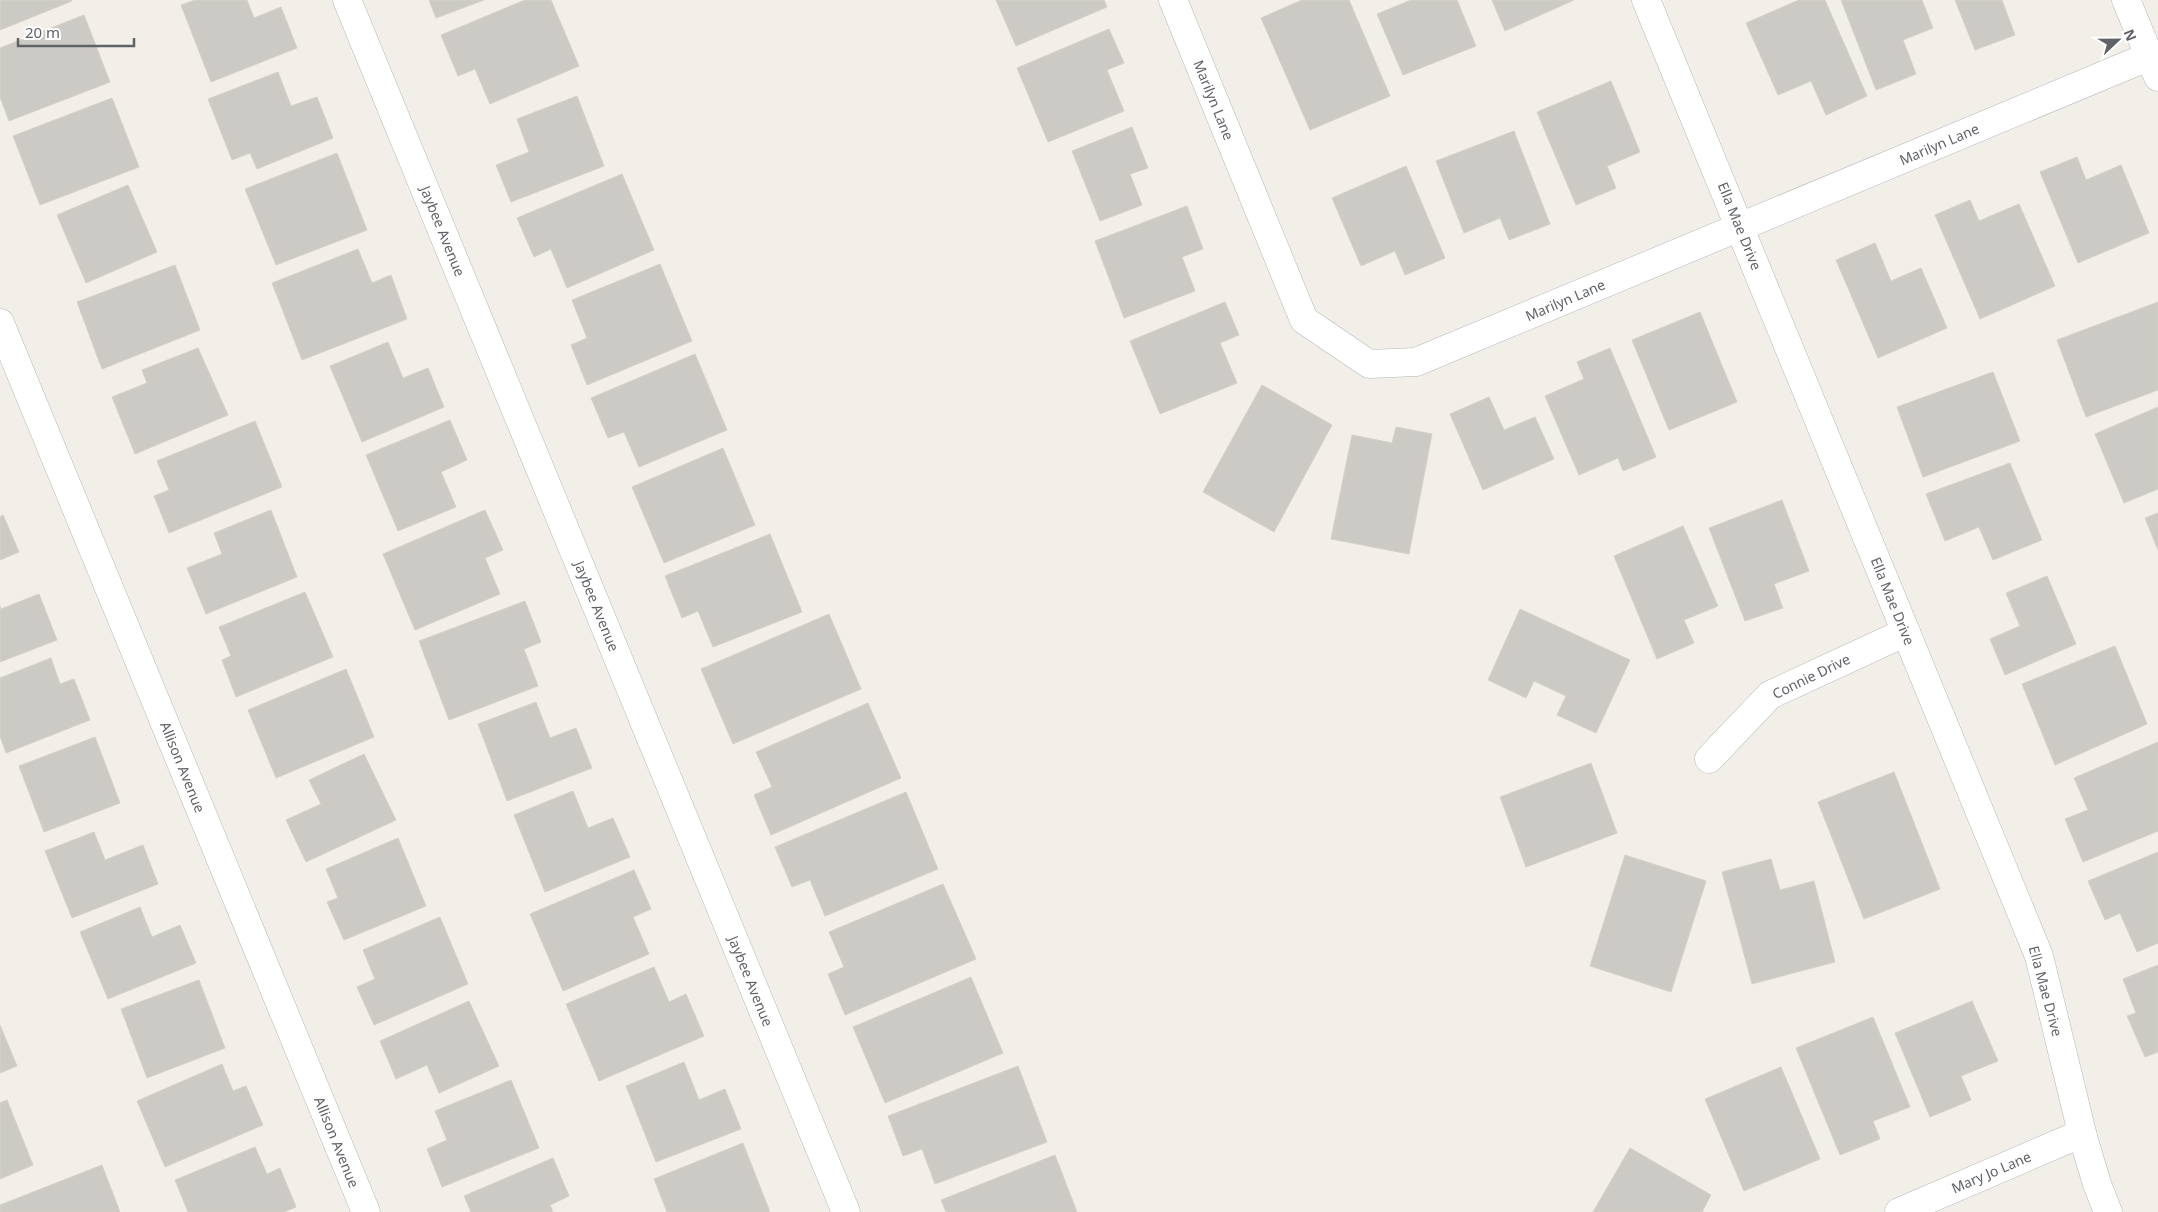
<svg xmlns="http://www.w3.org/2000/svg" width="2158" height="1212" font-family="'Noto Sans',sans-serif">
<rect width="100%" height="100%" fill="#f1efe8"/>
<!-- building -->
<g fill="#cccac5" stroke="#d6d1c6">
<polygon points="0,0 71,0 72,1 0,30"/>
<polygon points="195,0 247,0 254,18 281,7 297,48 211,82 181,5"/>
<polygon points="429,0 484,0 436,18"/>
<polygon points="525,0 551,0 579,66 490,104 475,69 458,76 441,35"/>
<polygon points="996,0 1104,0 1107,7 1016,46"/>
<polygon points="1302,0 1349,0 1390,96 1310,130 1261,18"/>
<polygon points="1411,0 1457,0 1476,46 1403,75 1377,14"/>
<polygon points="1492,0 1574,0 1505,31"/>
<polygon points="1799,0 1825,0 1867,96 1826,115 1811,81 1778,95 1746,23"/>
<polygon points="1841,0 1922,0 1933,28 1903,40 1916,74 1876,90"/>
<polygon points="1955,0 2002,0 2015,35 1975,50"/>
<polygon points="84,15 110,82 9,121 0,97 0,48"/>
<polygon points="1109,29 1124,63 1107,70 1124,111 1048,142 1017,68"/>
<polygon points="278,72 291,106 317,97 333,138 257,169 250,153 232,160 208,99"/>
<polygon points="1611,81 1640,152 1607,166 1616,188 1576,205 1537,112"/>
<polygon points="577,96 604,166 511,202 496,165 529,152 517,119"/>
<polygon points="112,98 139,167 40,205 13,136"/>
<polygon points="1132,127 1148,168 1130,174 1142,205 1100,221 1072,151"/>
<polygon points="1514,131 1550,224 1509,240 1500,218 1464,233 1436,161"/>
<polygon points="337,153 367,230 276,265 245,189"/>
<polygon points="2077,157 2086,180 2121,165 2149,233 2078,263 2040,172"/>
<polygon points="1406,166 1445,258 1405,275 1395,251 1361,266 1332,198"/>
<polygon points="622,174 654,250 567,288 551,249 534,257 517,218"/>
<polygon points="128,185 157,252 86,283 57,215"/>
<polygon points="1970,200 1979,221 2019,204 2055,286 1980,319 1935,215"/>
<polygon points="1187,206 1203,249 1182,257 1195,291 1124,318 1095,241"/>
<polygon points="1875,243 1891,281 1921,268 1947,328 1878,358 1836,260"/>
<polygon points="358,249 372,283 391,275 407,319 302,360 272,283"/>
<polygon points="660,264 692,341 587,385 571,345 587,338 572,300"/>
<polygon points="175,265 200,330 102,369 77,302"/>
<polygon points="1225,302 1239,335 1220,343 1237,383 1160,414 1130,341"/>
<polygon points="2158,302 2158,390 2086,417 2057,340"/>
<polygon points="1700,312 1737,402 1669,430 1632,340"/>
<polygon points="388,342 403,378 428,368 444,407 362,442 330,366"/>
<polygon points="198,348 228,415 135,454 112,397 147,383 142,370"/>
<polygon points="1610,348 1656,457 1623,471 1618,458 1579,475 1545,396 1584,379 1577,362"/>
<polygon points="695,354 727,430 639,467 624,432 608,438 591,398"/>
<polygon points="1993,372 2020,441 1923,477 1897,407"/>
<polygon points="1262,385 1332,425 1274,532 1203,492"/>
<polygon points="1489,397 1504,430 1535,417 1554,459 1483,490 1450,414"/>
<polygon points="2158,407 2158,489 2124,503 2095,434"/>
<polygon points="450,420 467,460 441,472 456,507 398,531 366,455"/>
<polygon points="255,421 282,487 169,533 154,496 169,490 157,461"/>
<polygon points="1396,427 1432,434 1409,554 1331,539 1352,435 1392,443"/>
<polygon points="723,448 755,525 664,563 632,487"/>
<polygon points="2010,463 2042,540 1993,560 1979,527 1945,541 1926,494"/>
<polygon points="1782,500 1809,571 1774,584 1783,608 1745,621 1709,528"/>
<polygon points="271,510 297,577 206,614 187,568 222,554 214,533"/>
<polygon points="485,510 503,550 485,558 500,594 415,630 383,554"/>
<polygon points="2158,513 2158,550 2145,518"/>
<polygon points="3,515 19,552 0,560 0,517"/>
<polygon points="1683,526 1718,606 1684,620 1694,643 1657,659 1614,556"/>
<polygon points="770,534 802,612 713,647 698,611 682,618 665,576"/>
<polygon points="2047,576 2076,644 2005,675 1990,639 2020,626 2006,593"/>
<polygon points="305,592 333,657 236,697 222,660 231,656 219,627"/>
<polygon points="39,594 57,640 0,662 0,606 1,609"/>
<polygon points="525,601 541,642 524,649 538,686 449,720 419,641"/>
<polygon points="1520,609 1630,660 1596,733 1557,715 1566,696 1534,681 1526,698 1488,680"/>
<polygon points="829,614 861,689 733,744 701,669"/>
<polygon points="2115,646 2147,724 2055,765 2022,684"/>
<polygon points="51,658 60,684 74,679 90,720 6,753 0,736 0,678"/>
<polygon points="346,669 374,737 276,778 248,710"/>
<polygon points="536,702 550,738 576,728 592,768 507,801 478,724"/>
<polygon points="868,703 901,778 771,835 754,795 772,787 756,752"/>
<polygon points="95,737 120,803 44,832 19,766"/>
<polygon points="2158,742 2158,831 2083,862 2065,819 2088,810 2074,778"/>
<polygon points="364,754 396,820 306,862 286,820 321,804 309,780"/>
<polygon points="1591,763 1617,833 1526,867 1500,797"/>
<polygon points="1894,772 1940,889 1864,919 1818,802"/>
<polygon points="573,791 588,828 613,818 630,857 545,892 514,815"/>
<polygon points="906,792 938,869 825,916 810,880 792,887 775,847"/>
<polygon points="94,832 105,860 143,845 158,884 72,918 45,851"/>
<polygon points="398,838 426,906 344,940 327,902 338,898 326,869"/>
<polygon points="2158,852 2158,943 2137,952 2120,913 2105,920 2088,881"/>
<polygon points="1625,855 1706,881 1671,992 1590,966"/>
<polygon points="1771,859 1780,890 1814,881 1835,962 1752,984 1722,872"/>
<polygon points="634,870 651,909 633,917 649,954 563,991 530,914"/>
<polygon points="943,884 976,959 845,1015 828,974 844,967 829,932"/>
<polygon points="140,907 152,937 180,925 196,963 108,999 80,932"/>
<polygon points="440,917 468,984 374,1025 357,987 375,979 363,950"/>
<polygon points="2158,965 2158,1052 2145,1057 2127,1016 2136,1013 2123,979"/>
<polygon points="654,967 669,1002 686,994 704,1036 599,1081 566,1004"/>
<polygon points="971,977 1003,1053 885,1103 853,1027"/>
<polygon points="199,980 225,1048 147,1078 121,1009"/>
<polygon points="469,1001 499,1066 439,1093 427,1065 396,1079 380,1041"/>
<polygon points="1972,1001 1998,1061 1961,1076 1971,1100 1930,1117 1895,1033"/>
<polygon points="1873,1017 1910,1107 1873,1121 1880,1139 1840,1155 1796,1048"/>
<polygon points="0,1025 17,1066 0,1073"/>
<polygon points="684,1062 699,1100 725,1089 741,1129 656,1162 626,1086"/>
<polygon points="222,1064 233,1091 246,1086 263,1125 165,1167 137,1101"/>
<polygon points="1018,1066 1047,1142 935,1184 922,1149 903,1156 888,1116"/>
<polygon points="1781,1067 1820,1159 1744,1191 1705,1099"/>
<polygon points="511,1080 539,1148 442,1187 427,1149 447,1140 435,1111"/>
<polygon points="7,1100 33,1165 0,1179 0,1103"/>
<polygon points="743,1143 770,1212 667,1212 654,1179"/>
<polygon points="255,1147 267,1174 280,1168 296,1207 284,1212 188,1212 175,1180"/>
<polygon points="1630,1148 1711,1195 1702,1212 1593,1212"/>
<polygon points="1055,1155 1077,1212 946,1212 941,1200"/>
<polygon points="553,1158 569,1196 550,1205 553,1212 471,1212 464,1196"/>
<polygon points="102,1165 120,1212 0,1212 0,1205"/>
</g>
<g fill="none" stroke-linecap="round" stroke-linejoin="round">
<!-- minor casing -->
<g stroke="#b5b8bc" stroke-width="29">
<g id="minor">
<polyline points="347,0 846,1212"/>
<polyline points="1173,0 1304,320 1369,364 1416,362 2150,56"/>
<polyline points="1646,0 2039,956 2083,1137 2097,1184 2108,1212"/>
<polyline points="2126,0 2158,77"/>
<polyline points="0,323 366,1212"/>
<polyline points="1709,759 1770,695 1906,632"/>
<polyline points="1899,1212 2071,1138 2083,1137"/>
</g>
</g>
<!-- minor -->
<use href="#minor" stroke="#fff" stroke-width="28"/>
</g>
<g text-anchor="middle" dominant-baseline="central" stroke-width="4.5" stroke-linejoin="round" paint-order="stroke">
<!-- street labels -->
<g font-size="14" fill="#5f6368" stroke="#fff">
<text transform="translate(1214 100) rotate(68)">Marilyn Lane</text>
<text transform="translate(1939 144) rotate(-23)">Marilyn Lane</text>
<text transform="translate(1740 226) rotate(68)">Ella Mae Drive</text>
<text transform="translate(443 231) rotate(68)">Jaybee Avenue</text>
<text transform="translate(1565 300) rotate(-23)">Marilyn Lane</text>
<text transform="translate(1893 601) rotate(68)">Ella Mae Drive</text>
<text transform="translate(597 606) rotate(68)">Jaybee Avenue</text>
<text transform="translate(1811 676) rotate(-26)">Connie Drive</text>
<text transform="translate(183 767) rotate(68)">Allison Avenue</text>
<text transform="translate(751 981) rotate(68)">Jaybee Avenue</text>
<text transform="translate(2046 991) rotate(75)">Ella Mae Drive</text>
<text transform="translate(337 1142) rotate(68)">Allison Avenue</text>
<text transform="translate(1991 1172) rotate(-23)">Mary Jo Lane</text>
</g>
</g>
<!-- north arrow -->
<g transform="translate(2118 40) rotate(68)" stroke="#ffffff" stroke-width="4" paint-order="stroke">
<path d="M0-4L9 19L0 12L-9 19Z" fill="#5f6368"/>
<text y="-8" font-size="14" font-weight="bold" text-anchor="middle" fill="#5f6368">N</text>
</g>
<!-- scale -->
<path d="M18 38v8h116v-8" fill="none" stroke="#5f6368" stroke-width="2.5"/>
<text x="25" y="38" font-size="15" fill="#5f6368" stroke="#ffffff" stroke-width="4" paint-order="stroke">20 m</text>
</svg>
